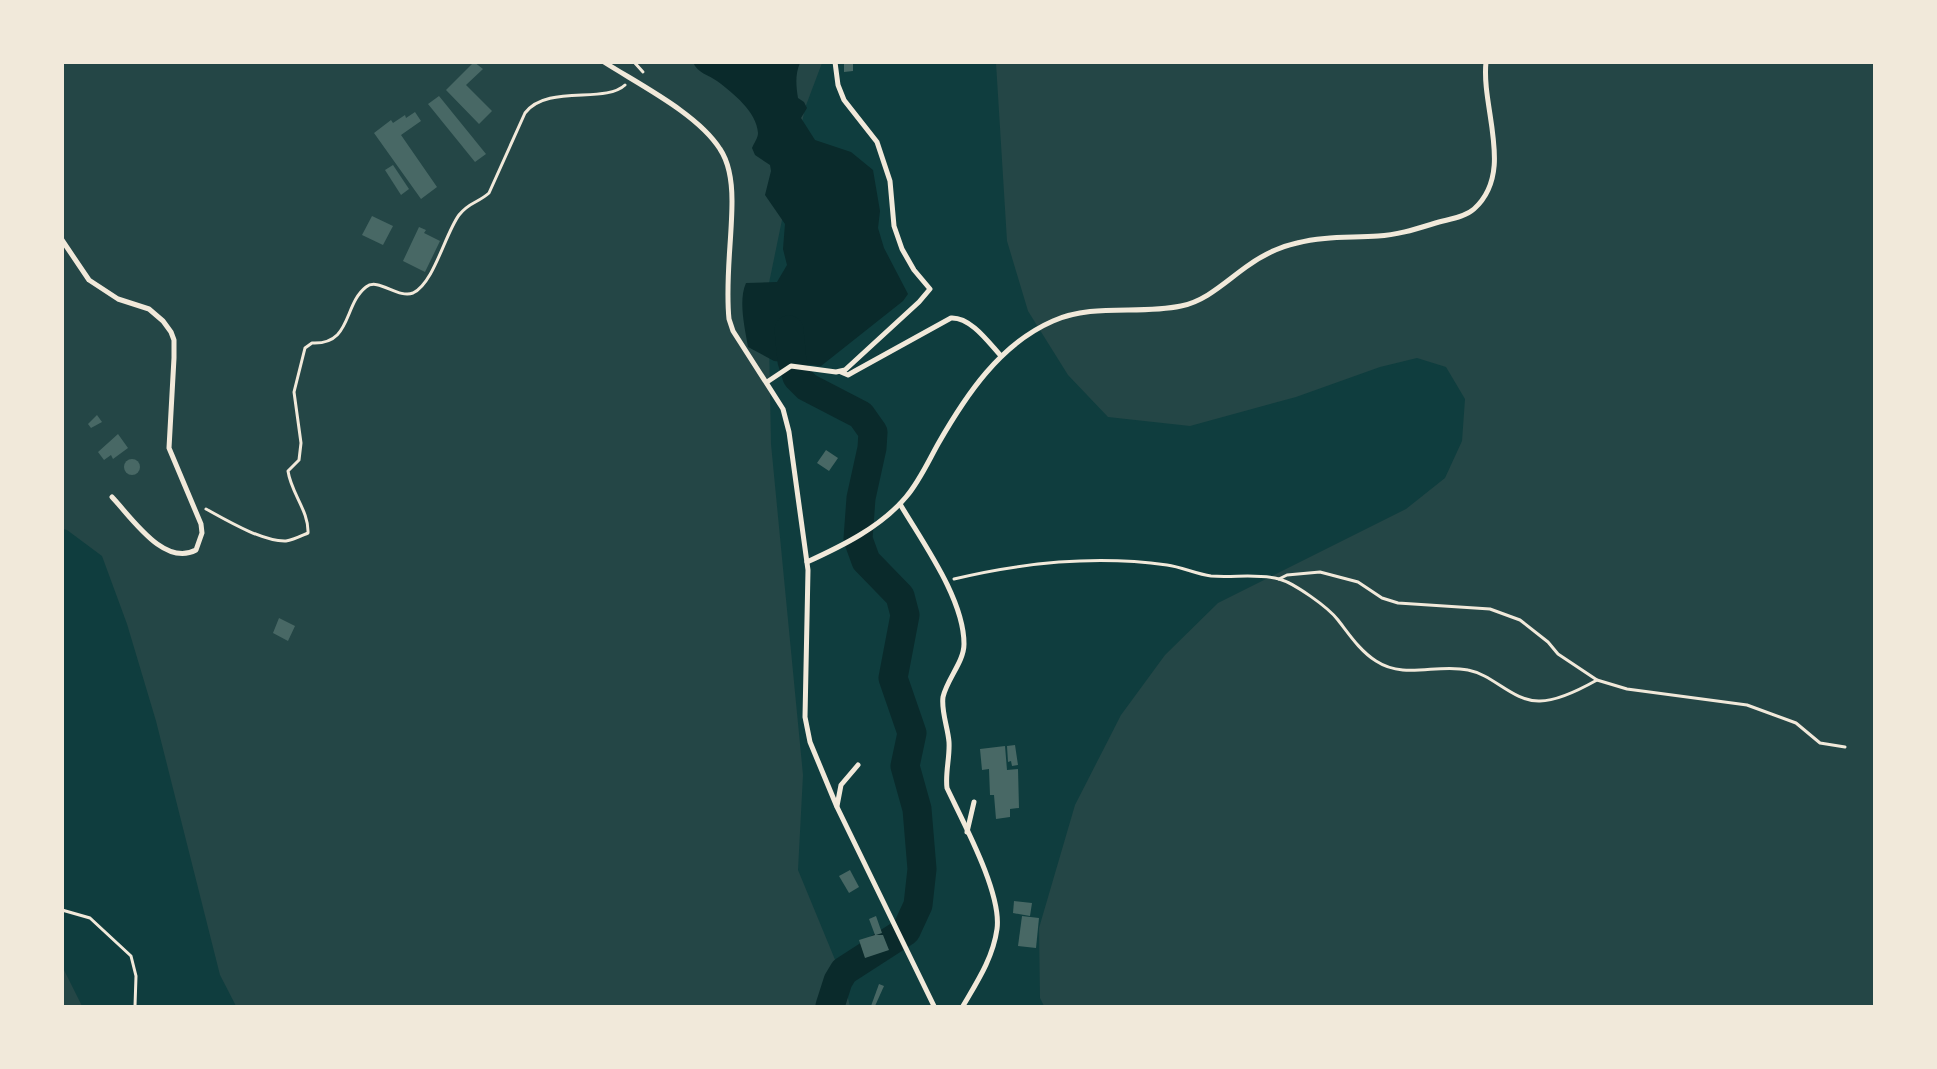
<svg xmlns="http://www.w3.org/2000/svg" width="1937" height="1069" font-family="Montserrat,sans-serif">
<rect width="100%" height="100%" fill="#0f3d3e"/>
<!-- green -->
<g fill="#244646">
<polygon points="62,63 822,63 805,108 768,288 771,444 803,775 798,870 843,979 850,1006 236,1006 220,975 156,721 127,624 102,556 67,530 63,529"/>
<polygon points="996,63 1874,63 1874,1006 1044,1006 1040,998 1039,928 1075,805 1121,715 1165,655 1218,603 1406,509 1445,478 1462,441 1465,399 1446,367 1417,358 1380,367 1296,397 1190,426 1108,417 1068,375 1028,311 1007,241"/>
<polygon points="63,968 82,1006 63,1006"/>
</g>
<!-- water -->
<path fill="#0a2a2b" d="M 693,62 L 800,63 C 795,74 796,86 798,98 L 804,102 L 807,108 L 801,118 L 815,140 L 851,152 L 873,170 L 880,211 L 878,228 L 884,248 L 908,294 L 903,301 L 821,366 L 774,361 L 748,347 C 745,328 738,301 746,283 L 777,282 L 787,265 L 783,249 L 785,224 L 765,195 L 771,171 L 770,165 L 755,155 L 752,148 C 754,143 758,138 758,133 C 757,112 733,93 717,81 C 709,75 697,73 693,62 Z"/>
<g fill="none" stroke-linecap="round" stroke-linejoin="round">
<!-- river -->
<polyline stroke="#0a2a2b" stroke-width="29" points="789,330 792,361 797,377 807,387 861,415 873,432 872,448 861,498 858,539 866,561 900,596 905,615 893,678 912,733 905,766 917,809 922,869 918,905 906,931 844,971 838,981 830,1006"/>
</g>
<!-- building -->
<g fill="#486865">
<polygon points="474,62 483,69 466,85 492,111 479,124 446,90"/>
<polygon points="844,62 853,62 853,71 844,72"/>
<polygon points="439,96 486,154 475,162 428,104"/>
<polygon points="415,112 421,121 401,135 437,187 421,199 374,133 391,120 393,123 405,115 406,118"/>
<polygon points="393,165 409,189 401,195 385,170"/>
<polygon points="372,216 393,226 383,245 362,235"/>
<polygon points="419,227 426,230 424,233 440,241 425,272 403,261"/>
<polygon points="97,415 102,422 91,428 88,424"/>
<polygon points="118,434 128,448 113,459 111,455 104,460 98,452"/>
<polygon points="826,450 838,458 829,471 817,463"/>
<circle cx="132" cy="467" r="8"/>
<polygon points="279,618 295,626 288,641 273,633"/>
<polygon points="1015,745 1018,765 1012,766 1011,761 1008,762 1007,746"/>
<polygon points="1005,746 1007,770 1018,769 1019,808 1010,809 1010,817 996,819 994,795 990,795 989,769 982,770 980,749"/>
<polygon points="850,870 859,887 849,893 839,876"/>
<polygon points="1014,901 1032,903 1030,916 1013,913"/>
<polygon points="876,916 882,933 876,935 883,935 889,950 865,958 859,940 875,935 869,919"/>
<polygon points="1022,916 1039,918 1036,948 1018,946"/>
<polygon points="879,984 884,986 875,1006 871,1006"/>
</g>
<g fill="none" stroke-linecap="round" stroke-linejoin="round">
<!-- path -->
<g stroke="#f1e9da" stroke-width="3">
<polyline points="634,62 643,72"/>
<path d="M 206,509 C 226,520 263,542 286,541 C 293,540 301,536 308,533 C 309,511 291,493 288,471 L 299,460 L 301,443 L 294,392 L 305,348 L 312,343 C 352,345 343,305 366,287 C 378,277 398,299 413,293 C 434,283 445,234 459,215 C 469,202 478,203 489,193 L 525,113 C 547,84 605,104 625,85"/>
<path d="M 954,579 C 1025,562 1094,555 1167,565 C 1182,567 1196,574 1211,576 C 1234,578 1256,573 1279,579 C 1294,583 1328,607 1338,620 C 1349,634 1360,651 1376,661 C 1405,680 1437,663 1468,670 C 1494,675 1513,702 1540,701 C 1558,701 1581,689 1597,680"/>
<polyline points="1279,579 1287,575 1320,572 1358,582 1382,598 1398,603 1490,609 1520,620 1548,642 1558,654 1597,680 1627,689 1747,705 1796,723 1820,743 1845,747"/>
<polyline points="62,910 90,918 131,956 136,976 135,1006"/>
</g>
<!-- minor -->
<g stroke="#f1e9da" stroke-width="5">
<path d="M 604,62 C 640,85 698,114 720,149 C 730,164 732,183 732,201 C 732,240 725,280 729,319 L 733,331 L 783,409 L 789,432 L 808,570 L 805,717 L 810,742 L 837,807 L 934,1006"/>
<path d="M 62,240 L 89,280 L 118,299 L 149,309 L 163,321 L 171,332 L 174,340 L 174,358 L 169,448 L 201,524 L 202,533 L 196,550 C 164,567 132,518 112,497"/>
<path d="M 841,372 L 848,375 L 855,371 L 951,318 C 971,317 989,343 1001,356"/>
<polyline points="767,382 791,366 836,372 845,370 919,302 930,289 914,270 902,249 894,226 890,181 877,142 844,100 838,85 835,62"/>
<path d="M 900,504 C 923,543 964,599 964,644 C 964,662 947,679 943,697 C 941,711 948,728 949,742 C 950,757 945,773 947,788 C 963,822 1002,893 997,929 C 993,958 977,982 963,1006"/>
<path d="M 807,562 C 842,546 881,527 906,497 C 919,482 928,462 938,444 C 966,395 1000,344 1053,321 C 1094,303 1139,315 1181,306 C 1206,301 1225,282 1246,267 C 1261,256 1278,247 1297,243 C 1323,236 1352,238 1378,236 C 1399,235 1419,228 1439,222 C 1450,219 1465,217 1474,209 C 1515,172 1481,109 1486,62"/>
<polyline points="837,806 841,785 858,765"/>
<polyline points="967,832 974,802"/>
</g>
</g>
<!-- border -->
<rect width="1937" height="1069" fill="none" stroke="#f1e9da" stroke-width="128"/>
</svg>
